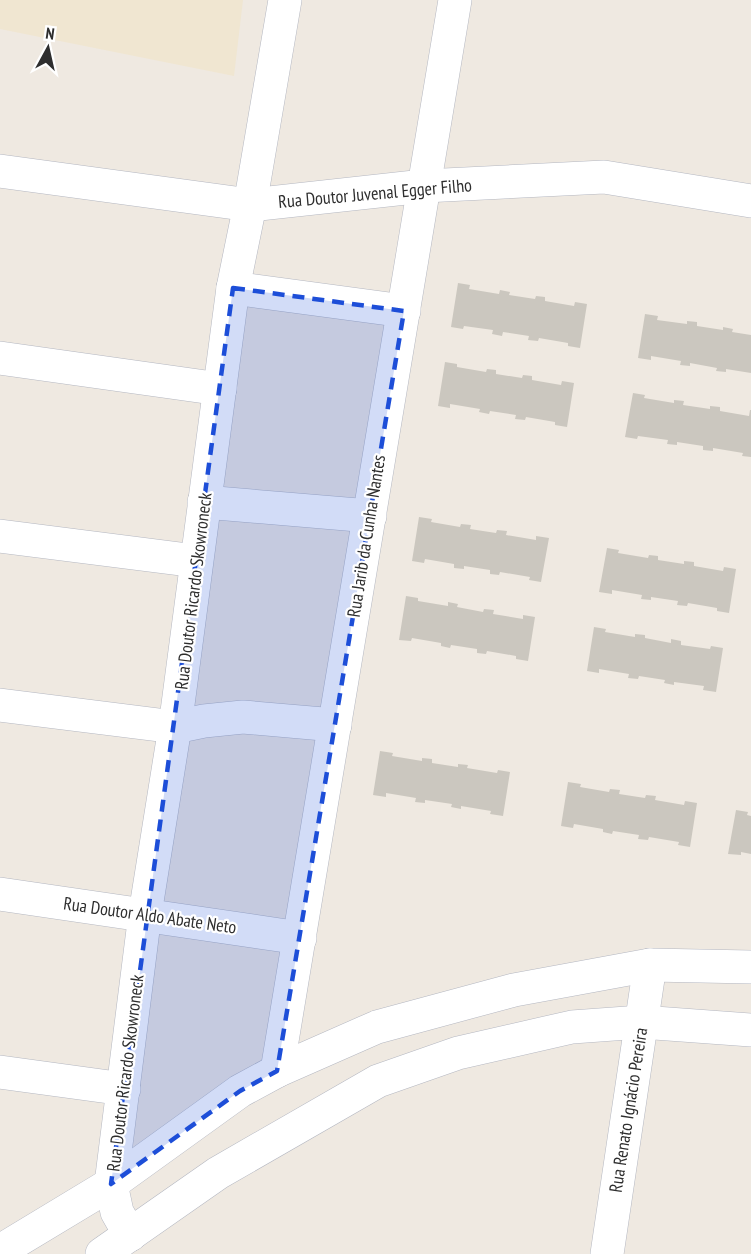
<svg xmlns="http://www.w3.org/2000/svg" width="751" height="1254" font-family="'PT Sans Narrow',sans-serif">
<rect width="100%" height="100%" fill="#efe9e1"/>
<!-- education -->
<polygon fill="#f0e6d1" points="0,0 243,0 234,76 0,29"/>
<!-- building -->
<g fill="#cbc7bf">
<polygon points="458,283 470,285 469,289 499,294 500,290 510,292 509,295 535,299 536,296 545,297 545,301 574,306 575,302 587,304 580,348 568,346 568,343 539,338 538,341 528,340 529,336 503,332 502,336 492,334 493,330 464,326 463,329 451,327"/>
<polygon points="645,314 658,316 657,320 687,324 687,321 697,322 697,326 723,330 723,327 733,329 732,332 751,335 751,373 726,369 726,372 716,371 717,368 690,363 690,366 680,365 681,361 651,356 651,360 638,358"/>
<polygon points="445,362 457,364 457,367 486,372 487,369 496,370 496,374 522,378 523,375 532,376 532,380 561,385 562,381 574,383 567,427 555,425 555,422 526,417 525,420 515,419 516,415 490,411 489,414 479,412 480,409 450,404 450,408 438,406"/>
<polygon points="633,393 645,395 644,398 674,403 674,400 684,401 683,405 710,409 710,406 720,407 720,411 749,416 750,410 751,410 751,457 742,456 743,453 713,448 713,451 703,450 703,446 677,442 677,445 667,444 668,440 638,436 637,439 625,437"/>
<polygon points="419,517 432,519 431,522 460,527 461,524 471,525 470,529 496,533 497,530 507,531 506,535 536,540 536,536 549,538 541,582 529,580 530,577 500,572 499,575 490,574 490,570 464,566 464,569 454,568 454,564 425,559 424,563 412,561"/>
<polygon points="607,548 619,550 618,553 648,558 649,555 658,556 658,560 684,564 684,561 694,562 694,566 723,571 724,567 736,569 729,613 717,611 717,608 688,603 687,606 677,605 678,601 651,597 651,600 641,599 642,595 612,590 612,594 599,592"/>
<polygon points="406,596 418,598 418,601 448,606 448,602 458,604 457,607 483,612 484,609 494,610 493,614 523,619 523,615 535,617 528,661 516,659 516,656 487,651 486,654 477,653 477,649 451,645 450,648 441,646 441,643 412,638 411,641 399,640"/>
<polygon points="594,627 606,629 605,632 635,637 635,634 645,635 645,638 671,643 671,639 681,641 681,645 710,649 711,646 723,648 716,692 703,690 704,686 674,682 674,685 664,683 665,680 639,676 638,679 628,678 629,674 599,669 599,673 587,671"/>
<polygon points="380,751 393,753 392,756 422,761 422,758 432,759 432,763 458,767 458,764 468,765 467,768 497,773 498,770 510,772 503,816 490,814 491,811 461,806 461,809 451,807 452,804 425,800 425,803 415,802 416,798 386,793 386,797 373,795"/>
<polygon points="568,782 581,784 580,787 609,792 610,789 620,790 619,794 645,798 646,795 656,796 655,800 684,805 685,801 697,803 690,847 678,845 679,842 649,837 648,840 638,839 639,835 613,831 612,834 603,832 603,829 574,824 573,828 561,826"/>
<polygon points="736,810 748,812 747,815 751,816 751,854 741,852 741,855 728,854"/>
</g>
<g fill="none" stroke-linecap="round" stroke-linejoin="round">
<!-- minor casing -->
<g stroke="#b4b7c1" stroke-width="34">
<g id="minor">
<polyline points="0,171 250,205 424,186 604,177 751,201"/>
<polyline points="233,288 404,311"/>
<polyline points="0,358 220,389"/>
<polyline points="204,502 370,516"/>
<polyline points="0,536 196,561"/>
<polyline points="0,705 175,727 204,721 243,717 335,725"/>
<polyline points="0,894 300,938"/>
<polyline points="277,1071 455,0"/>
<polyline points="0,1072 124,1089"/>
<polyline points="130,1235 117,1212 111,1184 145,914 175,727 233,288 250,205 285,0"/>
<polyline points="0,1251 111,1184 240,1091 277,1071 377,1027 514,990 650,965 751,967"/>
<polyline points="102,1254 218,1173 378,1081 458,1053 572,1027 641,1022 751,1030"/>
<polyline points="607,1254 650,965"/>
</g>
</g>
<!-- minor -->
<use href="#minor" stroke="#fff" stroke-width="33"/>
</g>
<!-- marked area -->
<path fill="#1d4ed8" fill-opacity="0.2" stroke="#1d4ed8" stroke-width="4.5" stroke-dasharray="12 8" stroke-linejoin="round" d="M 233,288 L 404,311 L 277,1071 L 240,1091 L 111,1184 Z"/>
<g text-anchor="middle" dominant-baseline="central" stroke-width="4.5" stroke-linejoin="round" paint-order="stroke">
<!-- street labels -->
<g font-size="18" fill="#2e2e2e" stroke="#fff">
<text transform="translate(375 193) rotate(-5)">Rua Doutor Juvenal Egger Filho</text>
<text transform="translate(366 536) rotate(-81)">Rua Jarib da Cunha Nantes</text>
<text transform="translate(193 591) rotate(-83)">Rua Doutor Ricardo Skowroneck</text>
<text transform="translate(150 915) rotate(8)">Rua Doutor Aldo Abate Neto</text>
<text transform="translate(125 1073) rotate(-83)">Rua Doutor Ricardo Skowroneck</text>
<text transform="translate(628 1110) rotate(-81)">Rua Renato Ignácio Pereira</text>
</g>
</g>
<!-- north arrow -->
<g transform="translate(48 48) rotate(8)" stroke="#ffffff" stroke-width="4.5" paint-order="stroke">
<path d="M0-4.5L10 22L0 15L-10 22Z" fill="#2e2e2e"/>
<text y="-9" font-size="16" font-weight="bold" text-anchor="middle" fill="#2e2e2e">N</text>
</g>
</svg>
